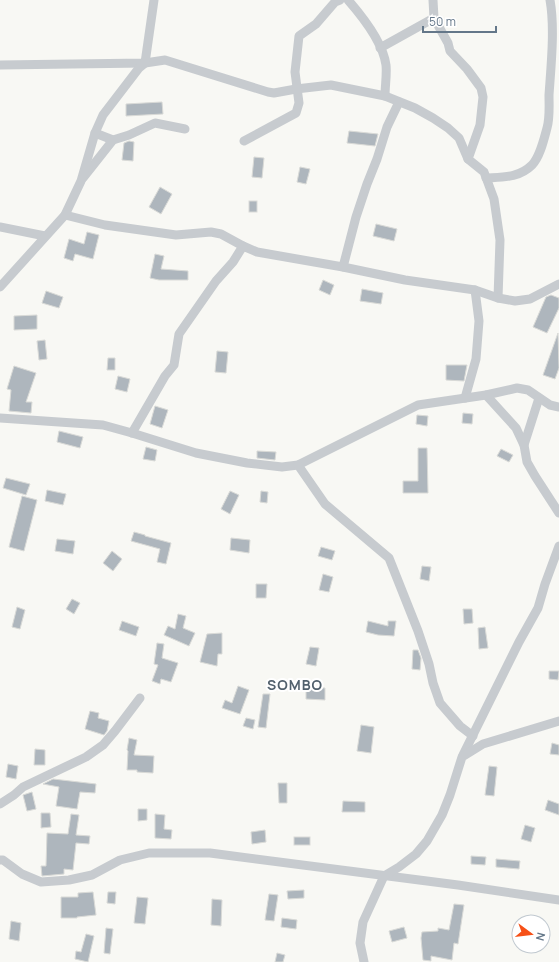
<svg xmlns="http://www.w3.org/2000/svg" width="559" height="962" font-family="Manrope,sans-serif">
<rect width="100%" height="100%" fill="#f8f8f4"/>
<!-- building -->
<g fill="#aeb6bd" stroke="#d9dad7">
<polygon points="162,102 163,114 126,116 126,104"/>
<polygon points="349,131 378,134 375,146 347,143"/>
<polygon points="129,141 134,142 133,161 122,160 124,143"/>
<polygon points="254,157 264,158 262,178 252,177"/>
<polygon points="300,167 310,169 306,184 297,182"/>
<polygon points="160,187 172,194 161,214 149,207"/>
<rect x="249" y="201" width="8" height="11"/>
<polygon points="376,224 397,229 394,241 373,236"/>
<polygon points="87,232 99,235 93,259 75,254 73,261 64,258 69,239 84,244"/>
<polygon points="155,254 164,256 161,269 188,271 188,280 159,280 150,278"/>
<polygon points="323,280 334,285 330,295 319,290"/>
<polygon points="362,289 383,293 381,304 360,301"/>
<polygon points="46,291 63,297 59,308 42,303"/>
<polygon points="551,295 559,298 559,308 547,333 533,327 546,297"/>
<polygon points="37,315 37,329 14,330 14,316"/>
<polygon points="558,333 559,368 555,379 543,375"/>
<polygon points="45,340 47,359 39,360 37,341"/>
<polygon points="217,351 228,352 226,373 215,372"/>
<polygon points="108,358 115,358 115,370 107,370"/>
<polygon points="446,365 467,365 464,381 446,380"/>
<polygon points="14,366 36,373 26,402 32,402 31,413 9,411 11,390 7,389"/>
<polygon points="118,376 130,379 127,392 115,389"/>
<polygon points="155,406 168,410 162,428 150,424"/>
<polygon points="463,413 473,414 472,424 462,423"/>
<polygon points="417,415 428,416 427,426 416,424"/>
<polygon points="59,431 83,437 80,448 57,442"/>
<polygon points="146,447 157,450 155,461 143,459"/>
<polygon points="418,448 427,448 428,493 403,493 403,481 418,481"/>
<polygon points="501,449 513,455 509,462 497,456"/>
<polygon points="257,451 276,452 275,460 257,458"/>
<polygon points="6,478 30,484 26,495 3,488"/>
<polygon points="47,490 66,494 63,505 45,501"/>
<polygon points="230,491 239,495 230,514 221,509"/>
<polygon points="261,491 268,492 267,503 260,502"/>
<polygon points="22,496 37,500 24,551 9,547"/>
<polygon points="134,532 145,535 145,536 171,543 166,564 157,562 160,549 131,541"/>
<polygon points="231,538 250,540 249,553 230,550"/>
<polygon points="57,539 75,541 73,554 55,551"/>
<polygon points="321,547 335,551 332,560 318,556"/>
<polygon points="112,551 122,559 113,571 103,563"/>
<polygon points="422,566 431,567 429,581 420,579"/>
<polygon points="323,574 333,577 329,592 319,590"/>
<polygon points="256,584 267,584 266,598 256,598"/>
<polygon points="72,599 80,603 74,614 66,609"/>
<polygon points="17,607 25,610 20,629 12,627"/>
<polygon points="463,609 472,609 473,623 464,624"/>
<polygon points="178,614 186,616 183,628 195,633 189,646 164,635 168,626 175,629"/>
<polygon points="122,621 139,627 136,636 119,630"/>
<polygon points="368,621 388,626 388,621 396,621 394,636 378,635 366,632"/>
<polygon points="485,627 488,648 479,649 478,628"/>
<polygon points="222,633 222,654 218,654 217,666 200,662 207,634"/>
<polygon points="157,643 164,644 162,658 178,663 171,682 161,679 160,684 152,681 158,665 154,664"/>
<polygon points="310,647 319,648 316,666 306,664"/>
<polygon points="413,650 418,650 421,658 420,670 412,669"/>
<polygon points="549,671 559,671 558,680 549,679"/>
<polygon points="238,686 249,690 240,714 222,708 225,700 232,703"/>
<polygon points="306,687 325,688 325,700 306,699"/>
<polygon points="263,694 270,694 266,728 258,727"/>
<polygon points="90,711 99,713 98,718 109,721 107,731 104,735 85,729"/>
<polygon points="246,718 255,720 253,729 243,726"/>
<polygon points="361,725 374,727 371,753 357,751"/>
<polygon points="129,738 137,740 134,755 154,756 153,773 137,772 137,770 127,770 128,751 127,750"/>
<polygon points="552,743 559,745 559,755 550,754"/>
<polygon points="35,749 45,750 45,765 34,765"/>
<polygon points="8,764 18,766 16,779 6,777"/>
<polygon points="489,766 497,767 494,796 485,795"/>
<polygon points="53,779 96,784 95,793 80,792 77,809 56,806 59,787 43,784"/>
<polygon points="278,783 287,783 287,803 279,803"/>
<polygon points="32,792 36,809 27,811 23,795"/>
<polygon points="548,800 559,804 559,815 545,810"/>
<polygon points="343,801 365,802 365,812 342,812"/>
<polygon points="138,809 147,809 147,820 138,821"/>
<polygon points="41,813 50,813 51,827 41,828"/>
<polygon points="71,814 79,815 76,835 90,836 89,844 76,843 73,870 64,869 64,874 42,876 41,866 46,866 47,833 68,834"/>
<polygon points="155,814 165,815 164,829 172,830 171,839 155,838"/>
<polygon points="525,825 535,828 531,842 521,839"/>
<polygon points="265,830 266,842 252,844 251,832"/>
<rect x="294" y="837" width="16" height="8"/>
<polygon points="471,856 486,857 485,865 471,864"/>
<polygon points="496,859 520,861 519,869 496,867"/>
<polygon points="304,890 304,898 288,899 287,891"/>
<polygon points="93,892 96,915 77,917 77,918 61,918 61,897 78,897 78,893"/>
<polygon points="108,892 116,892 115,904 107,903"/>
<polygon points="269,894 278,895 274,921 265,920"/>
<polygon points="137,897 148,898 145,924 134,923"/>
<polygon points="212,899 222,900 221,926 211,925"/>
<polygon points="454,904 464,905 458,944 454,943 452,960 431,956 431,961 423,960 421,938 422,932 438,931 438,928 449,930"/>
<polygon points="282,918 297,920 296,929 281,927"/>
<polygon points="11,921 21,923 19,941 9,939"/>
<polygon points="404,927 407,938 392,942 389,931"/>
<polygon points="106,928 113,929 110,954 104,953"/>
<polygon points="86,934 94,936 88,962 75,959 76,951 81,952"/>
<polygon points="277,953 285,955 283,962 275,962"/>
</g>
<g fill="none" stroke-linecap="round" stroke-linejoin="round">
<!-- street -->
<g stroke="#c7cbcf" stroke-width="9">
<path d="M 348,0 C 362,16 383,43 386,65 C 387,75 385,86 385,96"/>
<polyline points="433,0 434,18 448,43 450,51 467,69 481,88 483,97 480,125 468,159 484,172 494,199 500,240 498,298"/>
<polyline points="380,48 434,18"/>
<polyline points="0,65 145,63 165,60 268,92 274,93 296,89 331,85 385,96 415,108 433,118 448,128 459,138 468,159"/>
<polyline points="95,133 113,140"/>
<polyline points="244,141 296,113 299,103 295,72 299,36 316,24 335,2 340,0"/>
<polyline points="83,178 113,140 129,135 155,123 185,129"/>
<path d="M 486,178 C 503,177 519,178 532,165 C 540,157 544,139 547,128 C 550,118 549,106 549,95 C 551,66 555,28 550,0"/>
<polyline points="65,215 105,225 176,235 211,232 221,234 243,246 257,252 343,267 405,280 475,290 498,298 515,301 530,299 559,284"/>
<polyline points="0,227 45,236"/>
<polyline points="343,267 356,217 367,184 377,159 387,127 399,102"/>
<polyline points="0,287 65,215 81,181 95,133 103,115 139,68 145,63 154,0"/>
<polyline points="486,395 516,428 524,445 527,462 535,476 559,513"/>
<polyline points="465,398 476,359 479,321 475,290"/>
<polyline points="0,418 103,425 132,433 196,453 247,463 282,467 298,465 418,405 486,395 517,388 528,390 550,405 559,407"/>
<polyline points="132,433 165,376 174,365 179,334 216,281 233,262 243,246"/>
<polyline points="524,445 539,398"/>
<polyline points="298,465 325,504 389,558 418,631 429,664 433,683 440,703 460,726 473,736"/>
<polyline points="463,755 519,642 538,608 545,584 559,546"/>
<polyline points="0,804 14,795 23,787 86,757 103,745 115,731 140,698"/>
<polyline points="0,860 3,860 22,874 41,882 69,880 92,875 120,860 149,853 210,853 458,885 559,900"/>
<polyline points="364,962 360,943 363,922 384,876 399,867 416,854 427,841 442,815 450,795 462,757 483,744 559,721"/>
</g>
</g>
<g text-anchor="middle" dominant-baseline="central" stroke-width="4" stroke-linejoin="round" paint-order="stroke">
<!-- district labels -->
<g font-size="14" font-weight="bold" letter-spacing="1" fill="#52616d" stroke="#fff">
<text x="295" y="684">SOMBO</text>
</g>
</g>
<!-- north arrow -->
<g transform="translate(531 934) rotate(105)"><circle r="19" fill="#ffffff" stroke="#c1c9d0"/>
<path d="M0-3L7 15L0 10L-7 15Z" fill="#f65017"/>
<text y="-6" font-size="11" font-weight="bold" text-anchor="middle" fill="#647789">N</text>
</g>
<!-- scale -->
<path d="M423 26v6h73v-6" fill="none" stroke="#647789" stroke-width="2"/>
<text x="429" y="26" font-size="12" fill="#647789" stroke="#ffffff" stroke-width="3" paint-order="stroke">50 m</text>
</svg>
